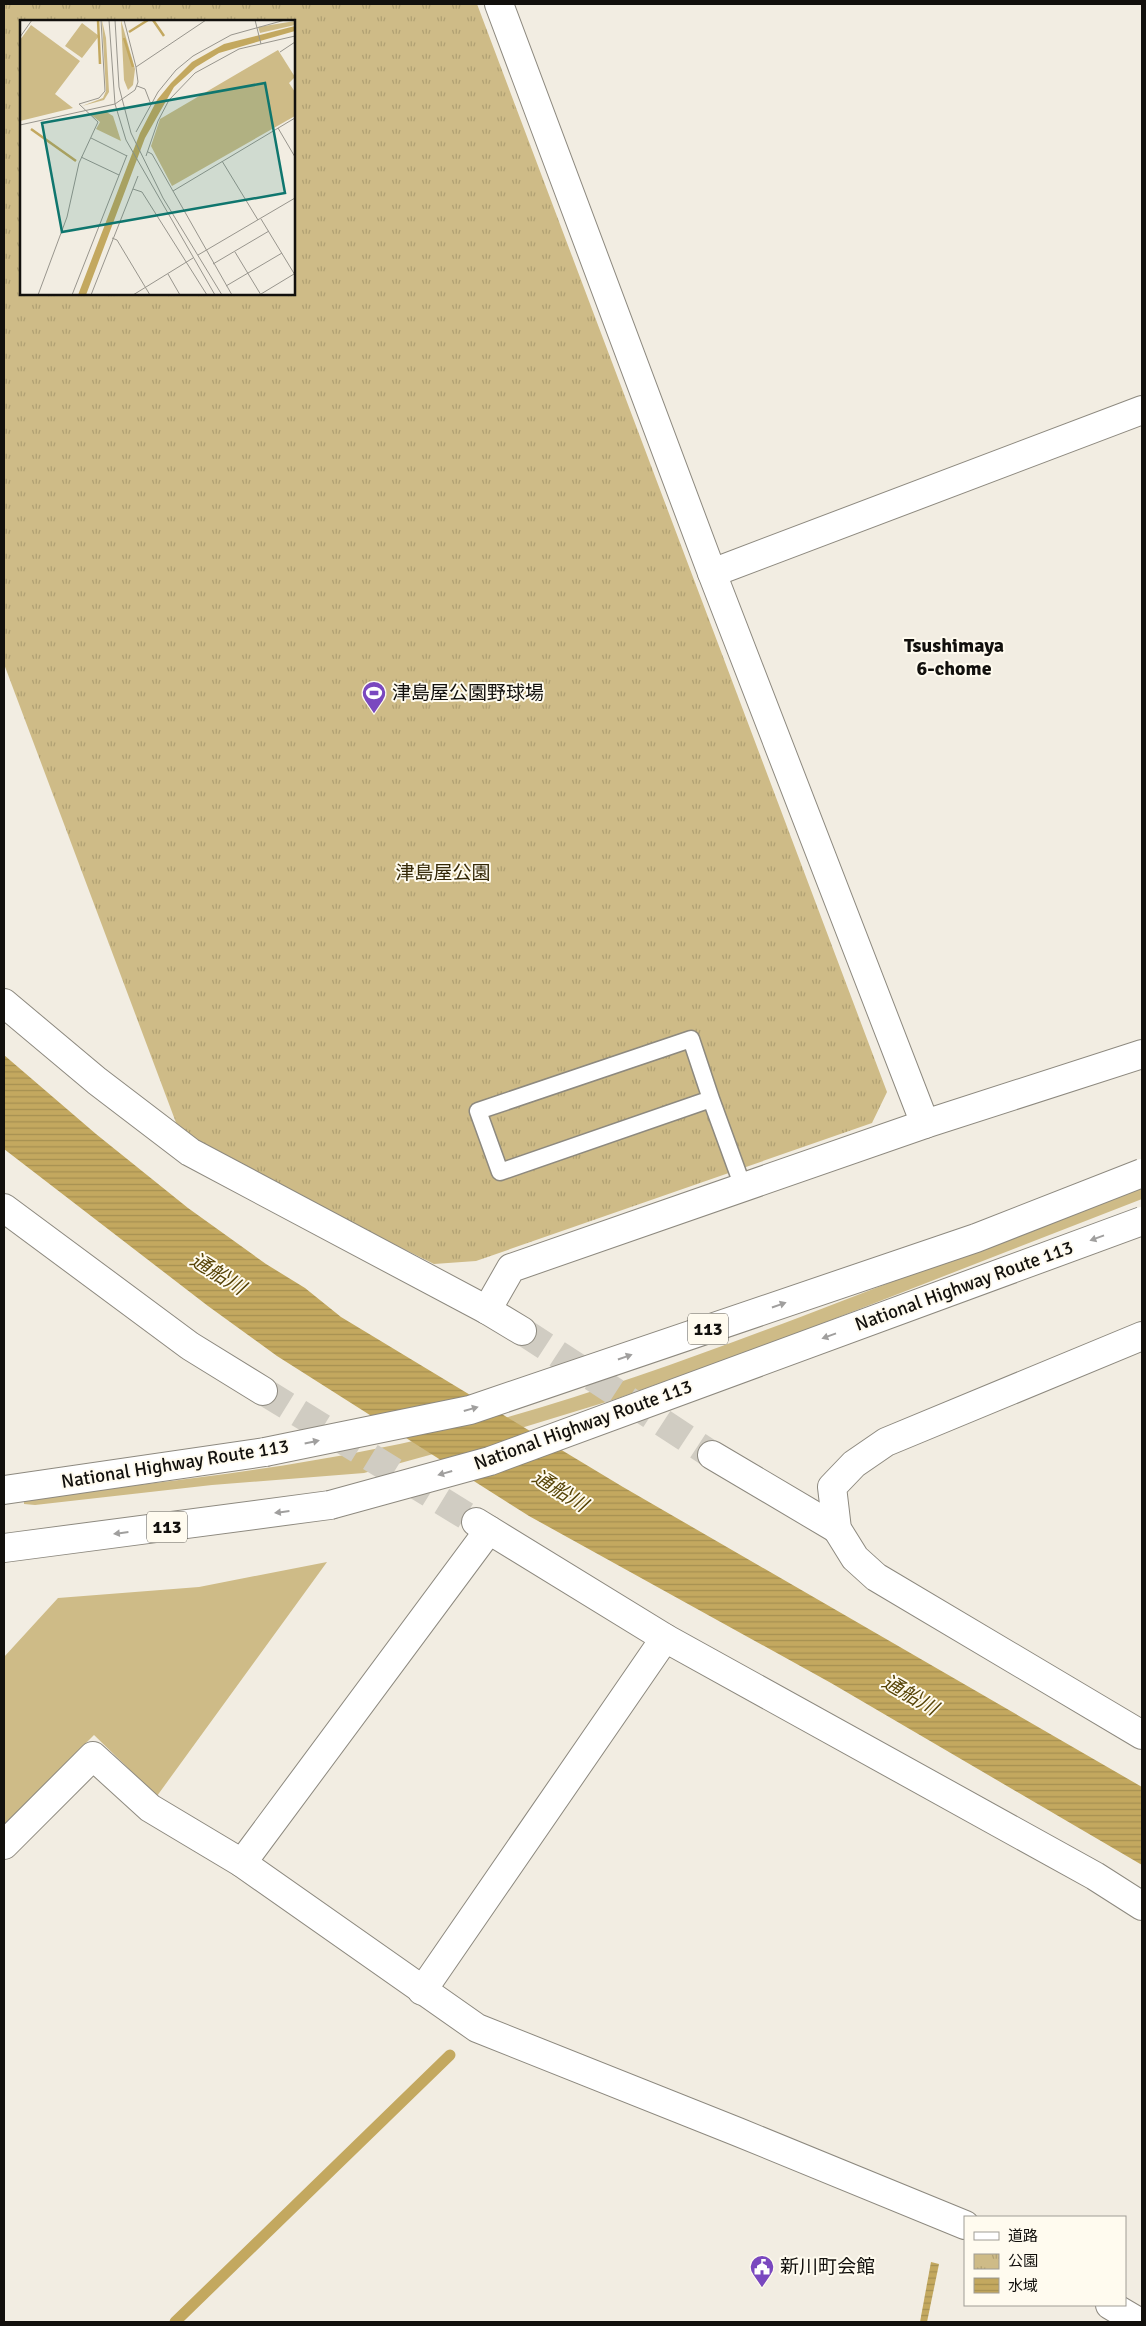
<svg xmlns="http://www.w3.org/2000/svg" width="1146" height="2326" font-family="Signika,'Noto Sans JP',sans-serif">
<defs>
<pattern id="park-tufts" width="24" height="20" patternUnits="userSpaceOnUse" patternTransform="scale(1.25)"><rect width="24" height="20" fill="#cebb87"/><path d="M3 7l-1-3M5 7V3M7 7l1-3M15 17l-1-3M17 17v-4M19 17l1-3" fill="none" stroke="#b0a073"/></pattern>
<pattern id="water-rules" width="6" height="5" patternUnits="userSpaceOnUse" patternTransform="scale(1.25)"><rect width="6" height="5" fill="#c3a85f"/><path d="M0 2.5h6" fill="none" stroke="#a69051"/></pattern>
</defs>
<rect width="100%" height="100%" fill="#f2ede2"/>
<!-- grass -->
<g fill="#cebb87">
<path d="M 1142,1185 L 1142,1199 L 785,1338 L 616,1399 L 466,1445 L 364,1473 L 212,1485 L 35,1505 L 24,1504 L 24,1498 C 179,1481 335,1464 486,1423 C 594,1394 699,1355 803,1316 C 916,1273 1029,1228 1142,1185 Z"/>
<polygon points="327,1562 157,1796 94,1735 4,1825 4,1657 58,1598 199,1587"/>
</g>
<!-- park -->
<path fill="url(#park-tufts)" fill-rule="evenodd" d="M 4,4 L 477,4 L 887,1092 L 872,1123 L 476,1261 L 434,1264 L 236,1166 L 178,1128 L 4,664 ZM 21,21 L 294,21 L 294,294 L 21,294 Z"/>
<!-- water -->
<g fill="url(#water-rules)">
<polygon points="4,1055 96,1134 188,1208 266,1264 305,1288 341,1317 623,1487 1142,1787 1142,1865 831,1683 529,1516 277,1356 208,1306 4,1149"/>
<polygon points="931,2262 939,2264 927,2322 920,2322"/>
</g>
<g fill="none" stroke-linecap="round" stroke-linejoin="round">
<!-- stream -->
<polyline stroke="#c3a85f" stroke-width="11" points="175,2322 450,2055"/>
<!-- minor-tunnel -->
<g stroke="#d0ccc2" stroke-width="28" stroke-dasharray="28 14" stroke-linecap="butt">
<polyline points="522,1331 712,1455"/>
<polyline points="263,1391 476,1522"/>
</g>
<!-- service casing -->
<g stroke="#8d897f" stroke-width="19">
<polyline id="service" points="711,1099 691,1039 478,1111 500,1172 711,1099 743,1187"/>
</g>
<!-- minor casing -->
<g stroke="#8d897f" stroke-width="30">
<g id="minor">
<polyline points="499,4 712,573 925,1124"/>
<polyline points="712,573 1142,410"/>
<polyline points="4,1003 97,1081 190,1152 487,1310 522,1331"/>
<polyline points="4,1208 190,1346 263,1391"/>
<polyline points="487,1310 511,1268 925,1124 1142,1054"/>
<polyline points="1142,1336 886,1442 854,1464 832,1487 837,1529 855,1558 876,1577 1142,1735"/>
<polyline points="712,1455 837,1529"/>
<polyline points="476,1522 665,1638 1095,1876 1142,1906"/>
<polyline points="4,1845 93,1756 150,1808 242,1863 477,2028 738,2132 965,2225"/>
<polyline points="242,1863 489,1530"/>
<polyline points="422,1991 665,1638"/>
<polyline points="1110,2305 1139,2322"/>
</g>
</g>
<!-- trunk casing -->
<g stroke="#8d897f" stroke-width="30">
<g id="trunk">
<polyline points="4,1490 265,1452"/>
<polyline points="4,1548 330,1505"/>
</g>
</g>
<!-- service -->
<use href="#service" stroke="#fff" stroke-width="16"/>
<!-- minor -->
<use href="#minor" stroke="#fff" stroke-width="28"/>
<!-- trunk -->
<use href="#trunk" stroke="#fff" stroke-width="28"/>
<!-- trunk-bridge casing -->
<g stroke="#8d897f" stroke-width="30" stroke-linecap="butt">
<g id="trunk-bridge">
<polyline points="265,1452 470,1410 976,1238 1142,1173"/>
<polyline points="330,1505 490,1461 1142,1221"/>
</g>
</g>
<!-- trunk-bridge -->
<use href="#trunk-bridge" stroke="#fff" stroke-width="28"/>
</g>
<!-- one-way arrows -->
<defs><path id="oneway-solid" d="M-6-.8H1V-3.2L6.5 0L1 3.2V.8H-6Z" transform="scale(1.25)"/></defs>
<g fill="#a09f9e">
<use href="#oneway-solid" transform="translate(1097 1238) rotate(160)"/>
<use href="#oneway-solid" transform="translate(779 1305) rotate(-19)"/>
<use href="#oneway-solid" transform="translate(829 1336) rotate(160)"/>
<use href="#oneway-solid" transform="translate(625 1357) rotate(-19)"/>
<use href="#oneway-solid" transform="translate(471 1409) rotate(-16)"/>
<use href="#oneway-solid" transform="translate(312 1442) rotate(-12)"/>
<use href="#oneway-solid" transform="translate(445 1473) rotate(164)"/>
<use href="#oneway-solid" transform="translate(282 1512) rotate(173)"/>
<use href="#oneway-solid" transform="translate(121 1533) rotate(173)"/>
</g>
<!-- icons -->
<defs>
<g id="stadium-pin" transform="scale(1.25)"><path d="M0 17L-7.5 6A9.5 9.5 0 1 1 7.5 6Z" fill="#7a48bf" stroke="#fffbef"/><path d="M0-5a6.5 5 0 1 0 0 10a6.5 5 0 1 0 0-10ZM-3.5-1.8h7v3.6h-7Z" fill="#fff"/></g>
<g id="civic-pin" transform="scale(1.25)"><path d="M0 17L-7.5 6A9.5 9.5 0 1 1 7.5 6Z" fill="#7a48bf" stroke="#fffbef"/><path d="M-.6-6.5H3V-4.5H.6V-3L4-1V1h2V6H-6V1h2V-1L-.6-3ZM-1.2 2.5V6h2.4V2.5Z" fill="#fff"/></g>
</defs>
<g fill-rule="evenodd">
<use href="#stadium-pin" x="374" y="693"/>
<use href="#civic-pin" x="762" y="2267"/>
</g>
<g text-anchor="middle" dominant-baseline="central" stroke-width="4" stroke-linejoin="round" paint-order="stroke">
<!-- shield labels -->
<g fill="#fffbef" stroke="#595651" stroke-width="1">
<rect x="688" y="1313.5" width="40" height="31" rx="4"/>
<rect x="147" y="1511.5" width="40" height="31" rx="4"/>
</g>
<g font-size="18" font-weight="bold" fill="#12100d">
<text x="708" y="1329">113</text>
<text x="167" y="1527">113</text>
</g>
<!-- poi labels -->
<g font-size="19" fill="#12100d" stroke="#fffbef" text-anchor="start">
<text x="392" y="693">津島屋公園野球場</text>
<text x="780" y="2267">新川町会館</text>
</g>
<!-- park labels -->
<g font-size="19" fill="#342807" stroke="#fffbef">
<text x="443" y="873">津島屋公園</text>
</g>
<!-- street labels -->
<g font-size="19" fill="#12100d" stroke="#fffbef">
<text transform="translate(964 1286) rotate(-20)">National Highway Route 113</text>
<text transform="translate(583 1425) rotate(-20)">National Highway Route 113</text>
<text transform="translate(175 1464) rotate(-9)">National Highway Route 113</text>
</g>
<!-- neighbourhood labels -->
<g font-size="20" font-weight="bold" fill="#12100d" stroke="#fffbef">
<text x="954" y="645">Tsushimaya<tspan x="954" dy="23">6-chome</tspan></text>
</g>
<!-- water labels -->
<g font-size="20" font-style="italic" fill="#574407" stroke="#fffbef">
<text transform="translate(218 1274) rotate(32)">通船川</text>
<text transform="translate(560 1491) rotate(32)">通船川</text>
<text transform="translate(910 1695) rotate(30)">通船川</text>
</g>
</g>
<!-- overview -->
<g transform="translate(20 20)">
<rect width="275" height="275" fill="#f2ede2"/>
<path d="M 82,0 L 86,18 L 89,72 L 84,80 L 62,86 L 83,78 L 86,71 ZM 101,0 L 115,49 L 113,65 L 108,70 L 104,60 ZM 62,3 L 79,16 L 62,38 L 45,26 ZM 85,91 L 93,96 L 101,121 L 76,109 L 80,102 L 70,94 Z" fill="#cebb87"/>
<path d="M 275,1 L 275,5 L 240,13 L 238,7 ZM 11,5 L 60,41 L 35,74 L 53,88 L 0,101 L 0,20 ZM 258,30 L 275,57 L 269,63 L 275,72 L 275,96 L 152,166 L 131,126 L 140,99 Z" fill="#cebb87"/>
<path d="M 275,6 L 275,11 L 199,33 L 176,47 L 154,67 L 125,118 L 66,275 L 58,275 L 120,113 L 137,80 L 151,63 L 172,42 L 204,24 Z" fill="#c3a85f"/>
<path fill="none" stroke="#c3a85f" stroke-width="2.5" d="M 78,0 L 80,44M 133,0 L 144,16M 109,12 L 128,0M 104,18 L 113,47M 11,109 L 56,141"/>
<path fill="none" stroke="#98958d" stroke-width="1" d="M 89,0 L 95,84 L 106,120 L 195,275M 95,0 L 99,67 L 111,113 L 143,178 L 202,275M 235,0 L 241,24M 0,17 L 12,0M 260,32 L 275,22M 116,47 L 186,0M 117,66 L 125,69 L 130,82M 0,105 L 95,84 L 115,70 L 118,62 L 116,47 L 104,0M 258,108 L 275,137M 116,112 L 138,72 L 156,50 L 173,36 L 211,15 L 265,0M 71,118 L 107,136M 128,132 L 132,134 L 212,275M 126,136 L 138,101 L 149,80 L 175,53 L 219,29 L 275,16M 61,137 L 99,155M 202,141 L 238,200M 113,169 L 122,172 L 187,275M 153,171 L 275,98M 241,199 L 275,255M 92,218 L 97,220 L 130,275M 215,232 L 241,275M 178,235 L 275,178M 193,244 L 249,211M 148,254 L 160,275M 206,266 L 262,233M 241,274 L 274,254M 18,275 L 47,197 L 59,143 L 78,102 L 59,84 L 79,78 L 85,71 L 81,0M 52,275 L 107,135M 71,275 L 118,156M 113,275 L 173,238"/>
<path fill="#0f766e" fill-opacity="0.15" stroke="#0f766e" stroke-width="2.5" d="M 245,63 L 265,173 L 42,212 L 22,103 Z"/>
<rect width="275" height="275" fill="none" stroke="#12100d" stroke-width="2.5"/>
</g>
<!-- border -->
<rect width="1146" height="2326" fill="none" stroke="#12100d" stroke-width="10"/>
<!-- legend -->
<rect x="964" y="2216" width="162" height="90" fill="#fffbef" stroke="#a09d95"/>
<rect x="974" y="2232" width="25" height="8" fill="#ffffff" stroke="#a09d95"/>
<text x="1008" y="2241" font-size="15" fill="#12100d">道路</text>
<rect x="974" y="2254" width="25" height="15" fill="url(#park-tufts)" stroke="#a09d95"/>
<text x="1008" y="2266" font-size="15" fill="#12100d">公園</text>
<rect x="974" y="2278" width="25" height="15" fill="url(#water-rules)" stroke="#a09d95"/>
<text x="1008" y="2291" font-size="15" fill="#12100d">水域</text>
</svg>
